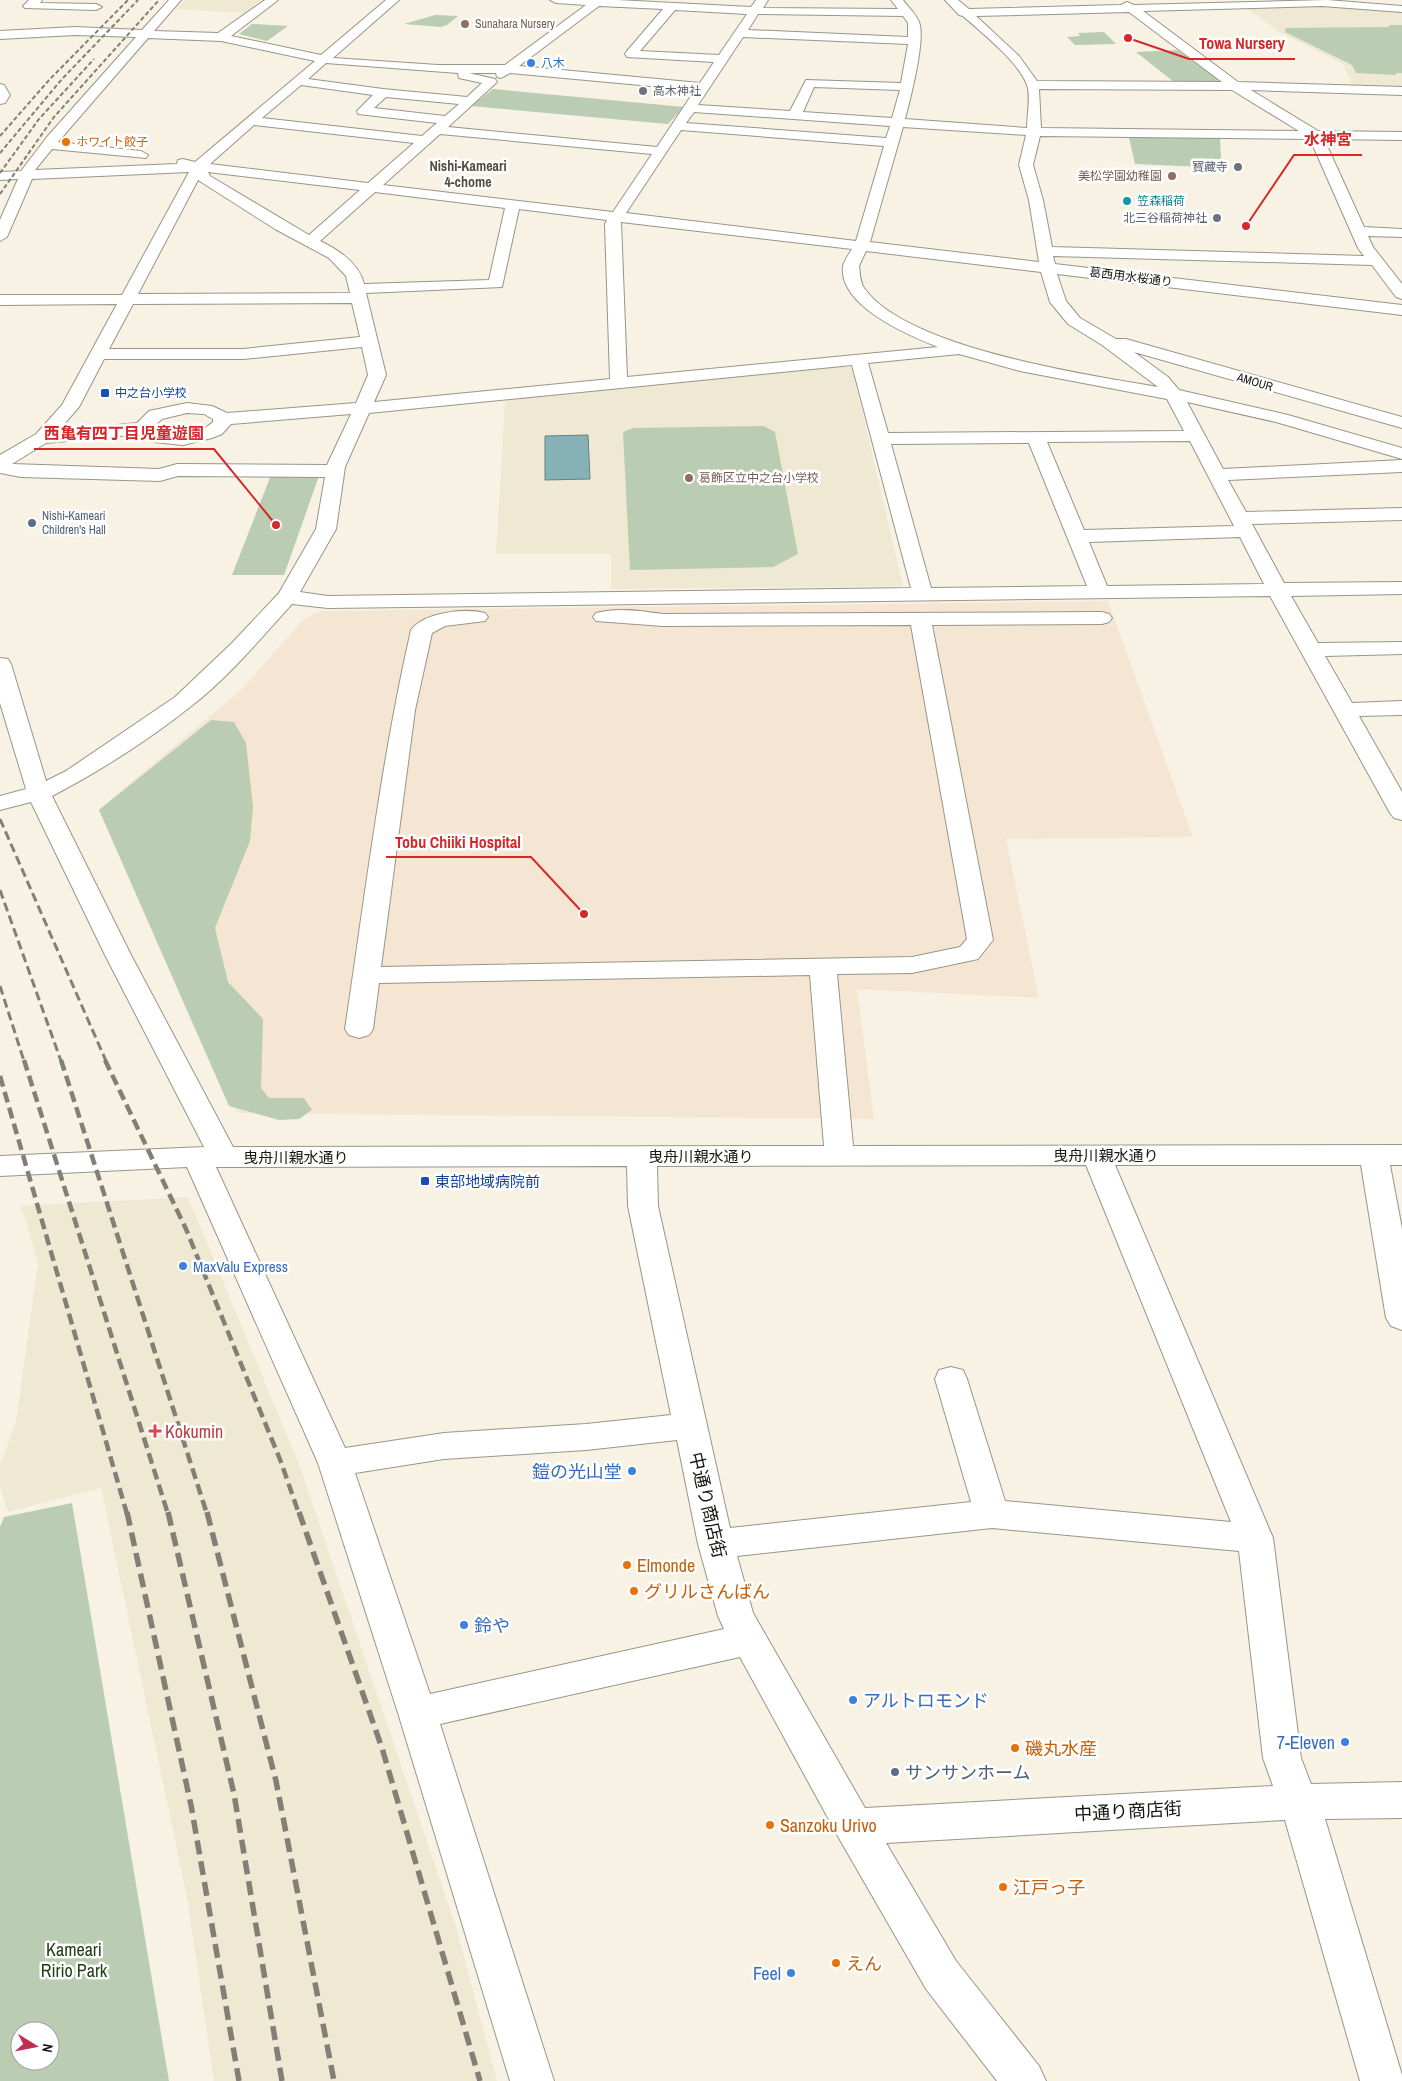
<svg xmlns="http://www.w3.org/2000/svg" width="1402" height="2081" font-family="'Archivo Narrow','Noto Sans JP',sans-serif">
<rect width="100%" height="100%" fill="#f7f2e4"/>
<!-- built -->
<g fill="#efe8d2">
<polygon points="185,0 261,0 244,13 177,9"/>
<polygon points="1320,6 1402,12 1402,88 1353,86 1343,64 1281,33 1246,8"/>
<polygon points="840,366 852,368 903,586 611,589 611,554 496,554 505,402 510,399"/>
<polygon points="188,1197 300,1467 456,1927 497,2081 214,2081 187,1897 101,1488 8,1512 0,1487 0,1465 16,1422 38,1263 21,1206"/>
</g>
<!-- medical -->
<polygon fill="#f5e6d3" points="1108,601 1193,837 1006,839 1039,998 857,989 874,1119 238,1113 99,809 240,691 303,620 320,611"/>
<!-- green -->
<g fill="#baccb2" fill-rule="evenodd">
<polygon points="435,15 458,16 447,25 441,27 404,24"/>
<polygon points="252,24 288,26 267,41 239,34"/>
<polygon points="1389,25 1402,25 1402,73 1396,73 1396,75 1356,73 1352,65 1285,32 1286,28 1389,27"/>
<polygon points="1104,32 1116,44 1075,45 1067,37 1080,36 1078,33"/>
<polygon points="1177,50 1219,80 1214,83 1174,82 1136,52"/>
<polygon points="493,89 684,107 668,124 471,106"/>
<polygon points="1129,138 1220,138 1221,159 1205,159 1204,167 1135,164"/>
<polygon points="764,426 775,432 798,554 773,567 630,570 623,432 633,428"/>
<polygon points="271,475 319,476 284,575 232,575"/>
<polygon points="211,720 234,722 246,743 253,807 250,841 215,928 228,982 263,1019 261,1088 269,1098 304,1098 312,1110 299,1119 279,1120 229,1106 99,810"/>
<path d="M 72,1503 L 169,2081 L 0,2081 L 0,1527 L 4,1517 ZM 20,2031 L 50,2031 L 50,2061 L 20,2061 Z"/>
</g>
<!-- water -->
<polygon fill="#86b1b6" stroke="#648284" points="588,435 590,479 545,480 545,436"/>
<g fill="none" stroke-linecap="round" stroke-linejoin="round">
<!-- minor casing -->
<g stroke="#999587" stroke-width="2">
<g id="minor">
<polygon points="29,0 42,0 40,3 96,4 102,7 96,10 25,8 23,6"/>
<path d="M 169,0 L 181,0 L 154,31 L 218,33 L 265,0 L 278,0 L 231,36 L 321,55 L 386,0 L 399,0 L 333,58 L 438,65 L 505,65 L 586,5 L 556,3 L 550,0 L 617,0 L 751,7 L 756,0 L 768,0 L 763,8 L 898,9 L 891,0 L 903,0 C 908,7 916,14 919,22 C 926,39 910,100 905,119 L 1027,128 C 1027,115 1031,96 1027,85 C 1019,62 981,32 963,16 L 959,15 L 945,0 L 958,0 L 969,9 L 1121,5 L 1127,2 L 1134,5 L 1327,0 L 1402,6 L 1402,12 L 1322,6 L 1143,11 L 1238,82 L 1402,87 L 1402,95 L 1251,90 L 1318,131 L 1402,132 L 1402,140 L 1324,139 L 1364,227 L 1402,229 L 1402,237 L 1368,236 L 1373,247 L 1402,284 L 1402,299 L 1396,297 L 1372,265 L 1053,256 L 1055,264 L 1402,305 L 1402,315 L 1057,274 L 1066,301 L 1080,318 L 1116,339 L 1126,339 L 1402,417 L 1402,428 L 1134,352 L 1168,377 L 1179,390 L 1288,415 L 1402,448 L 1402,459 L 1276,422 L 1187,402 L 1223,469 L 1402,460 L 1402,472 L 1228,480 L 1246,512 L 1402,508 L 1402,520 L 1252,524 L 1284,583 L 1402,582 L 1402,594 L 1291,596 L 1318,643 L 1402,642 L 1402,654 L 1325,656 L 1352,703 L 1402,701 L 1402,715 L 1359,716 L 1402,792 L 1402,820 L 1394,818 L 1390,813 L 1270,596 L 328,608 L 292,604 C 260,639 228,678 190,707 C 150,739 97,773 52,796 L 131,955 L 233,1147 L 824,1146 L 810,975 L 379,983 L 373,1029 L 369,1035 L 359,1038 L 349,1035 L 345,1029 C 365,897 381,761 411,630 C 424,612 466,608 485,613 L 488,617 L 485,621 L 445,626 L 432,633 L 415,710 L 381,967 L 912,957 L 960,947 L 967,939 L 911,625 L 663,626 L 596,621 L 593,617 L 596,613 C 618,607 641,611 663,614 L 1102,612 L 1109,614 L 1112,618 L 1109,622 L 1102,624 L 932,625 L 993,940 L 978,959 L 969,961 L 912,973 L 837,974 L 853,1146 L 1402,1145 L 1402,1165 L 1390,1165 L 1402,1229 L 1402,1330 L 1391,1326 L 1386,1318 L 1361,1165 L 1115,1165 L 1273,1538 L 1301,1758 L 1311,1784 L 1402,1782 L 1402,1818 L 1325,1819 L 1402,2075 L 1402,2081 L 1360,2081 L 1285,1820 L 886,1843 L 956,1961 L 1039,2066 L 1046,2081 L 997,2081 L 926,1989 L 840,1840 L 740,1657 L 440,1724 L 554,2081 L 510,2081 L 398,1713 L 318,1463 L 187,1167 L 0,1176 L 0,1156 L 204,1147 L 105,955 L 31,802 L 0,810 L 0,796 L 26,789 L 0,703 L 0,658 L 8,659 L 11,664 L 46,781 L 66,771 L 175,697 L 232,643 L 279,593 L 316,529 L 325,477 L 178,476 L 160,481 L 21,477 L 0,473 L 0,455 L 36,434 L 62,405 L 117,304 L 0,305 L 0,295 L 122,295 L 189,172 L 32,179 L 7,237 L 0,241 L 0,220 L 18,179 L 0,180 L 0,172 L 21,171 L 47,137 L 136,37 L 75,35 L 0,39 L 0,31 L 75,27 L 142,30 ZM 599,6 L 663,9 L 627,51 L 625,54 L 627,57 L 714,62 L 700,83 L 519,66 ZM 675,10 L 747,14 L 719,55 L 640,51 ZM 1129,12 L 1222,82 L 1037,81 L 1019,56 L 976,16 ZM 758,14 L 903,16 L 908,23 L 908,37 L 748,30 ZM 743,37 L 908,44 L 901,83 L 806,80 L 790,111 L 698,105 ZM 148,38 L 221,41 L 315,61 L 195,162 L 183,159 L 178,160 L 177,164 L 35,170 L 52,149 L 146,158 L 148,155 L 141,151 L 58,142 ZM 326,63 L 458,73 L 459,78 L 482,83 L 467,97 L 383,89 L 308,79 ZM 469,73 L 496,73 L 497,77 L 501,78 L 510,73 L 695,90 L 657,147 L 448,127 L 497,82 L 495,79 ZM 301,85 L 373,95 L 357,111 L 358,114 L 437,123 L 422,136 L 262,118 ZM 814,87 L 900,90 L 892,118 L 803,112 ZM 1039,89 L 1232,90 L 1299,131 L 1041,128 ZM 386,97 L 459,104 L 445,116 L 374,108 ZM 694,112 L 890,126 L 886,138 L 686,123 ZM 254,125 L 414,143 L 368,183 L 210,164 ZM 903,127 L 1026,135 L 1019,165 L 1029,200 L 1039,262 L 870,242 ZM 681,130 L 884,146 L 856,241 L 626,213 ZM 440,134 L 652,154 L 613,212 L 383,185 ZM 1040,136 L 1310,139 L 1358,248 L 1364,256 L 1052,247 L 1043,200 L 1033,165 ZM 208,172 L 360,190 L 309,235 L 210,176 ZM 198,180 L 275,229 L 329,258 L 346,276 L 350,293 L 138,294 ZM 375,192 L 505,208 L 489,280 L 364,284 C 359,263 339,250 320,241 ZM 519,209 L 607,220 L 605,224 L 610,379 L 374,402 L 386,375 L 366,293 L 502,287 ZM 621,222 L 852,249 C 849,254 844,261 843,266 C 838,306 910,336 938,347 L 627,377 ZM 866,251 L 1041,272 L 1050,302 L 1068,324 L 1102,345 L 1158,387 C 1087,375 906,348 864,288 C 860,282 860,273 859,266 ZM 352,303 L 360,337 L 243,349 L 109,349 L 133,304 ZM 362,347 L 368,375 L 356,403 L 227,413 L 212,406 L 187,403 L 149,411 L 137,423 L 58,431 L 79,407 L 104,359 L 243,359 ZM 959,354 L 1020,371 L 1167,399 L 1184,431 L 888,433 L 868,363 ZM 852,365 L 911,588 L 328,596 L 300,592 L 336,529 L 345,467 L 369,413 ZM 187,413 L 204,414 L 213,419 L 213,422 C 199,435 169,441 153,427 L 162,419 ZM 351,414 L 327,465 L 177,464 L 159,469 L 12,464 L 46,443 L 140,434 L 154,442 L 183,445 L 212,438 L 222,434 L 231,424 ZM 1190,441 L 1234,526 L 1084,530 L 1047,442 ZM 1029,443 L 1087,586 L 931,588 L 891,444 ZM 1240,537 L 1264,584 L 1107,586 L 1089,542 ZM 1086,1165 L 1231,1522 L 1005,1501 L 967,1379 L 963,1370 L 951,1367 L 939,1370 L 935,1379 L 971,1502 L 730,1528 L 658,1206 L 657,1166 ZM 627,1166 L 628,1206 L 671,1415 L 586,1424 L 444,1433 L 345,1448 L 216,1167 ZM 677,1440 L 698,1544 L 718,1616 L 724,1629 L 430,1694 L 355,1473 L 444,1459 L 586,1450 ZM 992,1528 L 1239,1551 L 1263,1758 L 1273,1786 L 865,1808 L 753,1613 L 737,1556 Z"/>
<polygon points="0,84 4,85 10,95 5,103 0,104"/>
</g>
</g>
<!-- minor -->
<use href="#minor" fill="#fff" fill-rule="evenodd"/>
<!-- rail-far3 -->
<g stroke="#827f76" stroke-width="2" stroke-dasharray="4.5 2.5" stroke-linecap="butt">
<polyline points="0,136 50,79 128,0"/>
<polyline points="0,153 62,79 138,0"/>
<polyline points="0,173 39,119 94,59"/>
<polyline points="0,194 54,117 159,0"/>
</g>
<!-- rail-far2 -->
<g stroke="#827f76" stroke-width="3" stroke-dasharray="9 4.5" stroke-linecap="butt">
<polyline points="0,819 106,1061"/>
<polyline points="0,890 61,1061"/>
<polyline points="0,986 24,1061"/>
</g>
<!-- rail-far1 -->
<g stroke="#827f76" stroke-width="4.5" stroke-dasharray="11 5.5" stroke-linecap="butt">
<polyline points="24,1060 168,1514"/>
<polyline points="61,1060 207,1514"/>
<polyline points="105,1060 186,1229 281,1462 299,1514"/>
<polyline points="0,1076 127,1514"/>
</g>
<!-- rail -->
<g stroke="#827f76" stroke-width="5.5" stroke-dasharray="14 7" stroke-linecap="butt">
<polyline points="127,1512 191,1805 239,2081"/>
<polyline points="168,1512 234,1794 282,2081"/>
<polyline points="207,1512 276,1781 334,2081"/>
<polyline points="299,1512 382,1748 480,2081"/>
</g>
</g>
<!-- markers -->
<g fill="#8d6e63" stroke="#fff" stroke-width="2">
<circle cx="465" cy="24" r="5"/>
<circle cx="1172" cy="176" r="5"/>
<circle cx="689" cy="478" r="5"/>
</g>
<g fill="#3f7fe0" stroke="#fff" stroke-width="2">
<circle cx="531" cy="63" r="5"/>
<circle cx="183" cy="1266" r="5"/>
<circle cx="632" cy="1471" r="5"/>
<circle cx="464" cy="1625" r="5"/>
<circle cx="853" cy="1700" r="5"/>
<circle cx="1345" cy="1742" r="5"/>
<circle cx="791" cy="1973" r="5"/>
</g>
<g fill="#6b7280" stroke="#fff" stroke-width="2">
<circle cx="643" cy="91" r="5"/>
<circle cx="1238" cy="167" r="5"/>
<circle cx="1217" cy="218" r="5"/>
</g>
<g fill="#e8710a" stroke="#fff" stroke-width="2">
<circle cx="66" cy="142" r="5"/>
<circle cx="627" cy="1565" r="5"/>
<circle cx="634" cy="1591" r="5"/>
<circle cx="1015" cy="1748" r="5"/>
<circle cx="770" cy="1825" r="5"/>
<circle cx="1003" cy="1887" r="5"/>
<circle cx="836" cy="1963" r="5"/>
</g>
<circle fill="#0f9aa8" stroke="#fff" stroke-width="2" cx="1127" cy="201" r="5"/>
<g fill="#1a4fb4" stroke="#fff" stroke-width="2">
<rect x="100" y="388" width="10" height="10" rx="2.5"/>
<rect x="420" y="1176" width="10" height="10" rx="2.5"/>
</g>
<g fill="#5c6f8a" stroke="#fff" stroke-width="2">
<circle cx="32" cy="523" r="5"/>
<circle cx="895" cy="1772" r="5"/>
</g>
<path fill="#e0444e" stroke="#fff" stroke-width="2" d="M152.5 1423.5h5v5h5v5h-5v5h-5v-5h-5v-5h5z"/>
<g text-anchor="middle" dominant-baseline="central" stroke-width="5" stroke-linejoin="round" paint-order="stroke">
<!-- far-education labels -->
<g font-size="12" fill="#785e54" stroke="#fff" text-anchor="start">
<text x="475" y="24">Sunahara Nursery</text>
<text x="1162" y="176" text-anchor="end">美松学園幼稚園</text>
<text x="699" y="478">葛飾区立中之台小学校</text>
</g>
<!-- far-shop labels -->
<g font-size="12" fill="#366cbe" stroke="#fff" text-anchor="start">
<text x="541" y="63">八木</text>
</g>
<!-- far-worship labels -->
<g font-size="12" fill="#5b616d" stroke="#fff" text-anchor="end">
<text x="653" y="91" text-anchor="start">高木神社</text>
<text x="1228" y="167">寳藏寺</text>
<text x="1207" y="218">北三谷稲荷神社</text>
</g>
<!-- far-food labels -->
<g font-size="12" fill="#c56008" stroke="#fff" text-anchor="start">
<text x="76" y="142">ホワイト餃子</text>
</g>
<!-- far-culture labels -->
<g font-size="12" fill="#0d838f" stroke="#fff" text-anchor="start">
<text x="1137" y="201">笠森稲荷</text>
</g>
<!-- far-street labels -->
<g font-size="12" fill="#161510" stroke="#fff">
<text transform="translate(1131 277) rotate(7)">葛西用水桜通り</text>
<text transform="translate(1255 382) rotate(17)">AMOUR</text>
</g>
<!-- far-transit labels -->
<g font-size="12" fill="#164399" stroke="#fff" text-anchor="start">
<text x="115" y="393">中之台小学校</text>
</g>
<!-- far-service labels -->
<g font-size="12" fill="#4e5e75" stroke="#fff" text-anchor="start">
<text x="42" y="516">Nishi-Kameari<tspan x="42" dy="14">Children's Hall</tspan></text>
</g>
<!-- far-neighbourhood labels -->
<g font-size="14" font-weight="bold" fill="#514d41" stroke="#fff">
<text x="468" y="166">Nishi-Kameari<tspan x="468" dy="16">4-chome</tspan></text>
</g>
<!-- street labels -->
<g font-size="15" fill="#161510" stroke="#fff">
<text x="1106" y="1155">曳舟川親水通り</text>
<text x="701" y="1156">曳舟川親水通り</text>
<text x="296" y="1157">曳舟川親水通り</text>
</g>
<!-- transit labels -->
<g font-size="15" fill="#164399" stroke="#fff" text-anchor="start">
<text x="435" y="1181">東部地域病院前</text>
</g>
<!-- shop labels -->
<g font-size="15" fill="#366cbe" stroke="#fff" text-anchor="start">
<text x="193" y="1266">MaxValu Express</text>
</g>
<!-- near-health labels -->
<g font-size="18" fill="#be3a42" stroke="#fff" text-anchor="start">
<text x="165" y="1431">Kokumin</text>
</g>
<!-- near-shop labels -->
<g font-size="18" fill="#366cbe" stroke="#fff" text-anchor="end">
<text x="622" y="1471">鎧の光山堂</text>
<text x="474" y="1625" text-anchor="start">鈴や</text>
<text x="863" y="1700" text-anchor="start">アルトロモンド</text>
<text x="1335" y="1742">7-Eleven</text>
<text x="781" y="1973">Feel</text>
</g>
<!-- near-street labels -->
<g font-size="18" fill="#161510" stroke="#fff">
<text transform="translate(708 1505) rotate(77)">中通り商店街</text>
<text transform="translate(1128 1811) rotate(-3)">中通り商店街</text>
</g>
<!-- near-food labels -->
<g font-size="18" fill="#c56008" stroke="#fff" text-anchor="start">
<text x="637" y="1565">Elmonde</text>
<text x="644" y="1591">グリルさんばん</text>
<text x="1025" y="1748">磯丸水産</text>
<text x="780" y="1825">Sanzoku Urivo</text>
<text x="1013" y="1887">江戸っ子</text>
<text x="846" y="1963">えん</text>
</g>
<!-- near-service labels -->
<g font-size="18" fill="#4e5e75" stroke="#fff" text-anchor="start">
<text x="905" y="1772">サンサンホーム</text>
</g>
<!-- near-park labels -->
<g font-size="18" fill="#213e14" stroke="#fff">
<text x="74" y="1949">Kameari<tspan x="74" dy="21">Ririo Park</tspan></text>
</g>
</g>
<!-- callouts -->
<path fill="none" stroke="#d62828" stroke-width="2" d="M1128 38L1189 59H1295M1246 226L1294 155H1362M276 525L214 449H34M584 914L531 857H386"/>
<g fill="#d62828" stroke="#fff" stroke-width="2">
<circle cx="1128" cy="38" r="5"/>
<circle cx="1246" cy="226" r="5"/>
<circle cx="276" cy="525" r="5"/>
<circle cx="584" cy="914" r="5"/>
</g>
<g font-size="16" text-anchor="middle" font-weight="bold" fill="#d62828" stroke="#fff" stroke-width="5" stroke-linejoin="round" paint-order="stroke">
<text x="1242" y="49">Towa Nursery</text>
<text x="1328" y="145">水神宮</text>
<text x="124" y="439">西亀有四丁目児童遊園</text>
<text x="458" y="848">Tobu Chiiki Hospital</text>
</g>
<!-- north arrow -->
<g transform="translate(35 2046) rotate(100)"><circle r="24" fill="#ffffff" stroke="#a2a19f"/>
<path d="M0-4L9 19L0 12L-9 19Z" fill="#c02f51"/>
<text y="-8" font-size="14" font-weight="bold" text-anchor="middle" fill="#161510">N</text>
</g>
</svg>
